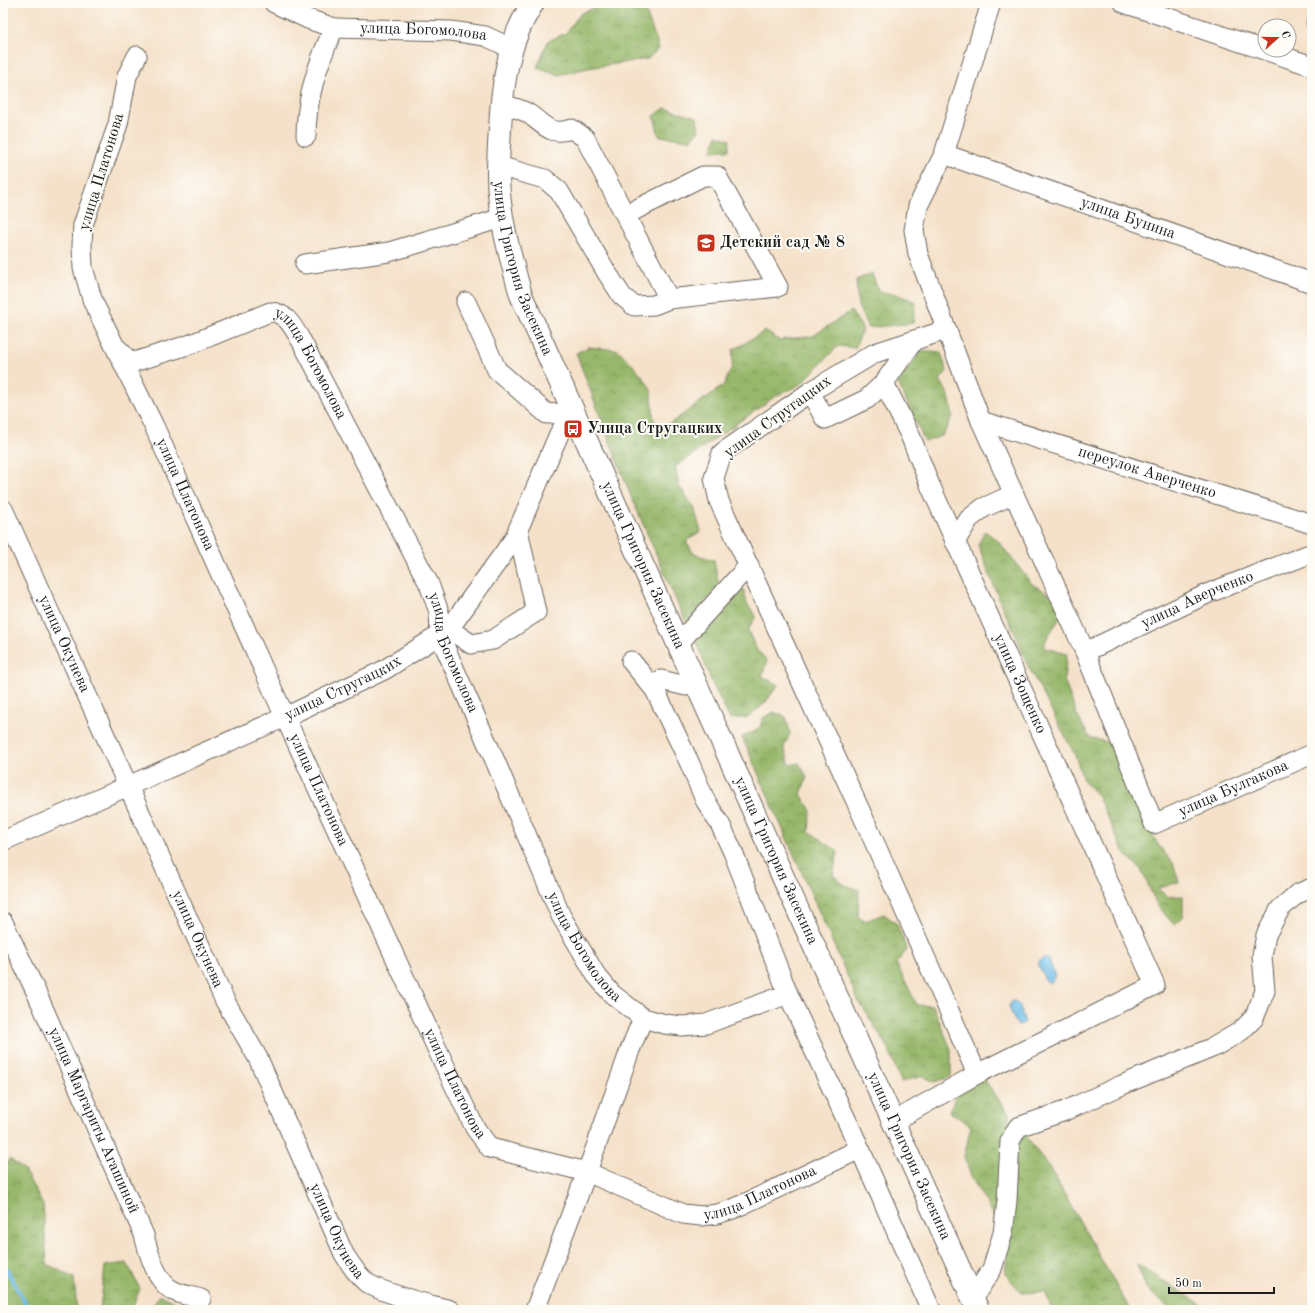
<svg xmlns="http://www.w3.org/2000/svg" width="1315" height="1313" font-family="'Old Standard TT',serif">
<defs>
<pattern id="forest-crowns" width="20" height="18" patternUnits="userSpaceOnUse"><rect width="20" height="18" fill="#97b76a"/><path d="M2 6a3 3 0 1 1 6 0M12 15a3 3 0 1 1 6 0" fill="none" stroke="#7a9456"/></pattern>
<pattern id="water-ripples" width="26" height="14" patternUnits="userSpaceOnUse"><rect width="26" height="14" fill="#6cbde8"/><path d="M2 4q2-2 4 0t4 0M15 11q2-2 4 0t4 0" fill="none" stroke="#5da2c6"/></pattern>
</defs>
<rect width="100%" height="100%" fill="#fdfcf7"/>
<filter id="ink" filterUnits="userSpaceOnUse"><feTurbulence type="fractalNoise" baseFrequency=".025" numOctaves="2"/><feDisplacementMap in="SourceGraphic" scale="8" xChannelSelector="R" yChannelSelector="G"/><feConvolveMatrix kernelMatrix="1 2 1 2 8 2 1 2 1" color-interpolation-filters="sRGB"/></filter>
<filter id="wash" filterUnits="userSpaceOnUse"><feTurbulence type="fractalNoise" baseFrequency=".012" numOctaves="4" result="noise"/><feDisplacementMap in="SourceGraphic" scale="16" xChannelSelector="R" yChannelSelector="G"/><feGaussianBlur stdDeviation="0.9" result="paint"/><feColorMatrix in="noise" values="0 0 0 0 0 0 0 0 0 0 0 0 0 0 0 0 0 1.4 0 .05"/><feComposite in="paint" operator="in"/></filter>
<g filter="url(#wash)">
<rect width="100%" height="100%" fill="#f5e1c9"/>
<!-- forest -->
<g fill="url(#forest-crowns)" stroke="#5a6a43">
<polygon points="608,3 623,6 632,3 643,3 659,48 648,59 588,68 559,75 537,67 548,41 566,33 581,13"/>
<polygon points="665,108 697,117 699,132 689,140 659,136 654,116"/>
<polygon points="717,135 730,140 729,150 712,151"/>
<polygon points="872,274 879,292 896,294 916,302 913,323 868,328 858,306 856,280"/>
<path d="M 851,311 L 863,329 L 855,348 L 838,346 L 801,384 L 776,396 L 675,467 L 679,486 L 694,507 L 701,532 L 686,541 L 694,554 L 714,560 L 719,587 L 686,623 L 630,494 L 576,353 L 589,347 L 618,350 C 628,359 650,382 652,394 C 653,406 652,417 657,428 L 671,423 L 724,385 L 732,367 L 733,350 L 765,331 L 779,340 L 813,336 Z"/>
<polygon points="921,351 941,353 947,371 940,380 949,396 953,416 943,435 925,442 898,383"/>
<polygon points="985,531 998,541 1032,584 1051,595 1062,615 1048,636 1043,647 1067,654 1064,680 1077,715 1089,737 1110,743 1132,800 1159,846 1173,863 1179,882 1158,888 1167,897 1183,896 1183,917 1174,925 1157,905 1141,869 1124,853 1098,796 1083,780 1075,755 1027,664 1016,635 1002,607 978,545"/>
<polygon points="743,587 747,604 756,616 748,630 755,647 767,661 762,676 778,685 765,703 749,717 730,719 712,683 695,637"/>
<polygon points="774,712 786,717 790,733 784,747 790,765 799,763 807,777 801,794 811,811 809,831 838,852 833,875 843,884 859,890 858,917 865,921 884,914 897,924 907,950 896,963 917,1005 933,1006 951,1049 951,1077 934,1082 923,1076 901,1082 888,1048 858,1000 742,737 754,732 760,727 763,718"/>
<polygon points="984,1079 1010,1115 998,1226 987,1204 972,1179 964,1157 971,1126 950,1112 956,1093"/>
<polygon points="1024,1134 1049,1167 1130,1310 1052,1310 1045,1292 1022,1293 1005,1274 1016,1144"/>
<polygon points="10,1159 24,1170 43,1205 47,1264 74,1278 77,1310 3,1310 3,1172"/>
<polygon points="127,1263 140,1289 131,1310 100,1310 105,1266"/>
<polygon points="1137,1264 1210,1310 1171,1310 1146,1288"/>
<polygon points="160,1295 180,1304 180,1310 150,1310"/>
</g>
<!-- water -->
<g fill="url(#water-ripples)" stroke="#446c82">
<polygon points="1308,18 1312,19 1312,34 1304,32"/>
<polygon points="1044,958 1049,960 1055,976 1051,983 1045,980 1038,965 1039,961"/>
<polygon points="1011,1001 1015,1001 1019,1005 1025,1022 1020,1025 1016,1024 1009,1007"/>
</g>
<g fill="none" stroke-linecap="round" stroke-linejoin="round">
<!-- stream -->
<polyline stroke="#6cbde8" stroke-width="4" points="3,1263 29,1310"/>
</g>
</g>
<g filter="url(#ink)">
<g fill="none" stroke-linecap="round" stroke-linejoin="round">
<!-- minor casing -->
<g stroke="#686159" stroke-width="21">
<g id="minor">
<polyline points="274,3 308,19 334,28"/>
<path id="s1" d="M 991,3 L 944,154 L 918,206 L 914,230 L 918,254 L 981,421 L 1085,652 L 1154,824 L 1312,754"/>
<polyline points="1124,3 1312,66"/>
<path id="s2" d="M 137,56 L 127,76 L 118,124 L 83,225 L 82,246 L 83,268 L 93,302 L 154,426 L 285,717 L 444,1064 L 475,1128 L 490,1148 L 587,1172 L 683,1214 L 701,1216 L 717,1214 L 733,1209 L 860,1149"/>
<path d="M 502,104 C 511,107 522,109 529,114 C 545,125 549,136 572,129 L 585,138 L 669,299 L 778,287 L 717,176 L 703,176 L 625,215"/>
<path id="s3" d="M 306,136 C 306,98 318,62 334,28 L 451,31 L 485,36 L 511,48"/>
<path id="s4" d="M 944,154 L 1312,283"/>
<polyline points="498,166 545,179 559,191 607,273 622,296 634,306 654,305 669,299"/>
<polyline points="305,264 389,252 502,218"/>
<polyline points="466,302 497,370 547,414 572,412"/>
<polyline points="946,330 875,353 810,392 722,453 714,478 719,501 869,830 977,1074"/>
<path id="s5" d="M 118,349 L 131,363 L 191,344 L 270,312 C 287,312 294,329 302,342 L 429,584 L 439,612 L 440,636 L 496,763 L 561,916 L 596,975 L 612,994 L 643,1018 L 665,1024 L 682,1026 L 706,1024 L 788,994"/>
<path id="s6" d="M 884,383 L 910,435 L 930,485 L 1155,985 L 977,1074 L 893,1122"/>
<polyline points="810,392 825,419 867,399 884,383 914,340"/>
<path id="s7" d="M 981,421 L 1312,524"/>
<path id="s8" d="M 3,509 L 225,1001 L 258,1058 L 344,1254 C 351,1265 357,1275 367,1283 C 384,1294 428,1304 450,1310"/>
<polyline points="955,542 969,519 983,508 1014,494"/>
<polyline points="449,629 471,644 493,640 536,612 518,530"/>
<polyline points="678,644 749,565"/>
<path id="s9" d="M 1085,652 L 1209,593 L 1312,553"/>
<polyline points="631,661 655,690 661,680 686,686 694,681"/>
<polyline points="655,690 690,764 705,800 721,826 733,852 788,994 860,1149 931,1310"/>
<path id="s10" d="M 3,841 L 285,717 L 384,670 L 449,629 L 514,539 L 559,434 L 572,412"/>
<path id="s11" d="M 3,922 L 37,994 L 144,1235 C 148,1251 157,1284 174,1291 C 182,1295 192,1296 201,1299"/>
<polyline points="973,1298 992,1269 1003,1233 1007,1201 1010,1141 1018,1127 1065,1111 1122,1085 1214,1047 1241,1031 1254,1018 1265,991 1262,956 1266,935 1280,909 1297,894 1312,888"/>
<polyline points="535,1310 587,1172 630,1050 643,1018"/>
</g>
</g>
<!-- major casing -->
<g stroke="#686159" stroke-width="24">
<g id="major">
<path id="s12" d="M 533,3 C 511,36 504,73 501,112 C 500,132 498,153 498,173 C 498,214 510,256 521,295 L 978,1310"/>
</g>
</g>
<!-- minor -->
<use href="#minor" stroke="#fff" stroke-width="19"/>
<!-- major -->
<use href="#major" stroke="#fff" stroke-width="22"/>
</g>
</g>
<!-- icons -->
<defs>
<g id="school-square" transform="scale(1)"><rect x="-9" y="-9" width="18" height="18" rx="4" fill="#c8321e" stroke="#fdfcf7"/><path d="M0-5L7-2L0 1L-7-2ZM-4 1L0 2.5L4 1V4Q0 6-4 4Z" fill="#fff"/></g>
<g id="bus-square" transform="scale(1)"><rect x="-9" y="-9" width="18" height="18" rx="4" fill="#c8321e" stroke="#fdfcf7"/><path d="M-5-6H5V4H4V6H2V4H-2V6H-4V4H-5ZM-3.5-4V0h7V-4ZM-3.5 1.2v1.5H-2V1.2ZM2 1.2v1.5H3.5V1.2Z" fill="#fff"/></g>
</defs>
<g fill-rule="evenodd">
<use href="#school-square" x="706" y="243"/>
<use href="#bus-square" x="573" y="429"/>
</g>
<g text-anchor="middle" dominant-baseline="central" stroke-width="4" stroke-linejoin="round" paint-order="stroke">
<!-- street labels -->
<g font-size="16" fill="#1c1c1c" stroke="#fdfcf7">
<text stroke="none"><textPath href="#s3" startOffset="202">улица Богомолова</textPath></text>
<text transform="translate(102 172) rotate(-73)">улица Платонова</text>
<text stroke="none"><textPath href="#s4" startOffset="195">улица Бунина</textPath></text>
<text stroke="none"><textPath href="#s12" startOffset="275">улица Григория Засекина</textPath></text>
<text stroke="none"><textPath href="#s5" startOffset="236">улица Богомолова</textPath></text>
<text transform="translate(778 417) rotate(-36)">улица Стругацких</text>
<text stroke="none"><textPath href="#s7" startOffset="174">переулок Аверченко</textPath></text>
<text stroke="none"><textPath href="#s2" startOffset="470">улица Платонова</textPath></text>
<text stroke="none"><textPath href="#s12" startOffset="597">улица Григория Засекина</textPath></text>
<text stroke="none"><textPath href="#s9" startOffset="124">улица Аверченко</textPath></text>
<text stroke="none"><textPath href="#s8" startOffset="148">улица Окунева</textPath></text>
<text stroke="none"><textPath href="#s5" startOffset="560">улица Богомолова</textPath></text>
<text stroke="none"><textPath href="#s6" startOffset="330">улица Зощенко</textPath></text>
<text stroke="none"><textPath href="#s10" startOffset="373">улица Стругацких</textPath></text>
<text stroke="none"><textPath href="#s1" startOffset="969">улица Булгакова</textPath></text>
<text stroke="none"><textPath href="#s2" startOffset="794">улица Платонова</textPath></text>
<text stroke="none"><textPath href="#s12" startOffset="921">улица Григория Засекина</textPath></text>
<text stroke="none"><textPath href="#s8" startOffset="472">улица Окунева</textPath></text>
<text stroke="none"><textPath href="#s5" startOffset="884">улица Богомолова</textPath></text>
<text stroke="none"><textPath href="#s2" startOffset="1118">улица Платонова</textPath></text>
<text stroke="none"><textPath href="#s11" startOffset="218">улица Маргариты Агашиной</textPath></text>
<text stroke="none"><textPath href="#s12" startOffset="1245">улица Григория Засекина</textPath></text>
<text stroke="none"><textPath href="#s2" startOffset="1478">улица Платонова</textPath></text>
<text stroke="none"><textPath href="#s8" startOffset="796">улица Окунева</textPath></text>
</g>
<!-- poi labels -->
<g font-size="16" font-weight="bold" fill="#1c1c1c" stroke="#fdfcf7" text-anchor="start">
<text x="720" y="243">Детский сад № 8</text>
<text x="587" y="429">Улица Стругацких</text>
</g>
</g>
<!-- margin -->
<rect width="1315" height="1313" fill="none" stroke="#fdfcf7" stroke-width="16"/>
<!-- north arrow -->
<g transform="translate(1277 38) rotate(69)"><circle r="19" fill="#fdfcf7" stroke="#a3a29f"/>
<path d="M0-3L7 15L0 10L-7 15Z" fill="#c8321e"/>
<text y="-6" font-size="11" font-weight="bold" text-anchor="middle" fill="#1c1c1c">С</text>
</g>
<!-- scale -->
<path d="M1169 1287v6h105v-6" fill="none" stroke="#1c1c1c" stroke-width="2"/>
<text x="1175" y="1287" font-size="12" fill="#1c1c1c" stroke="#fdfcf7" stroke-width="3" paint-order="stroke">50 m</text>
</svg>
